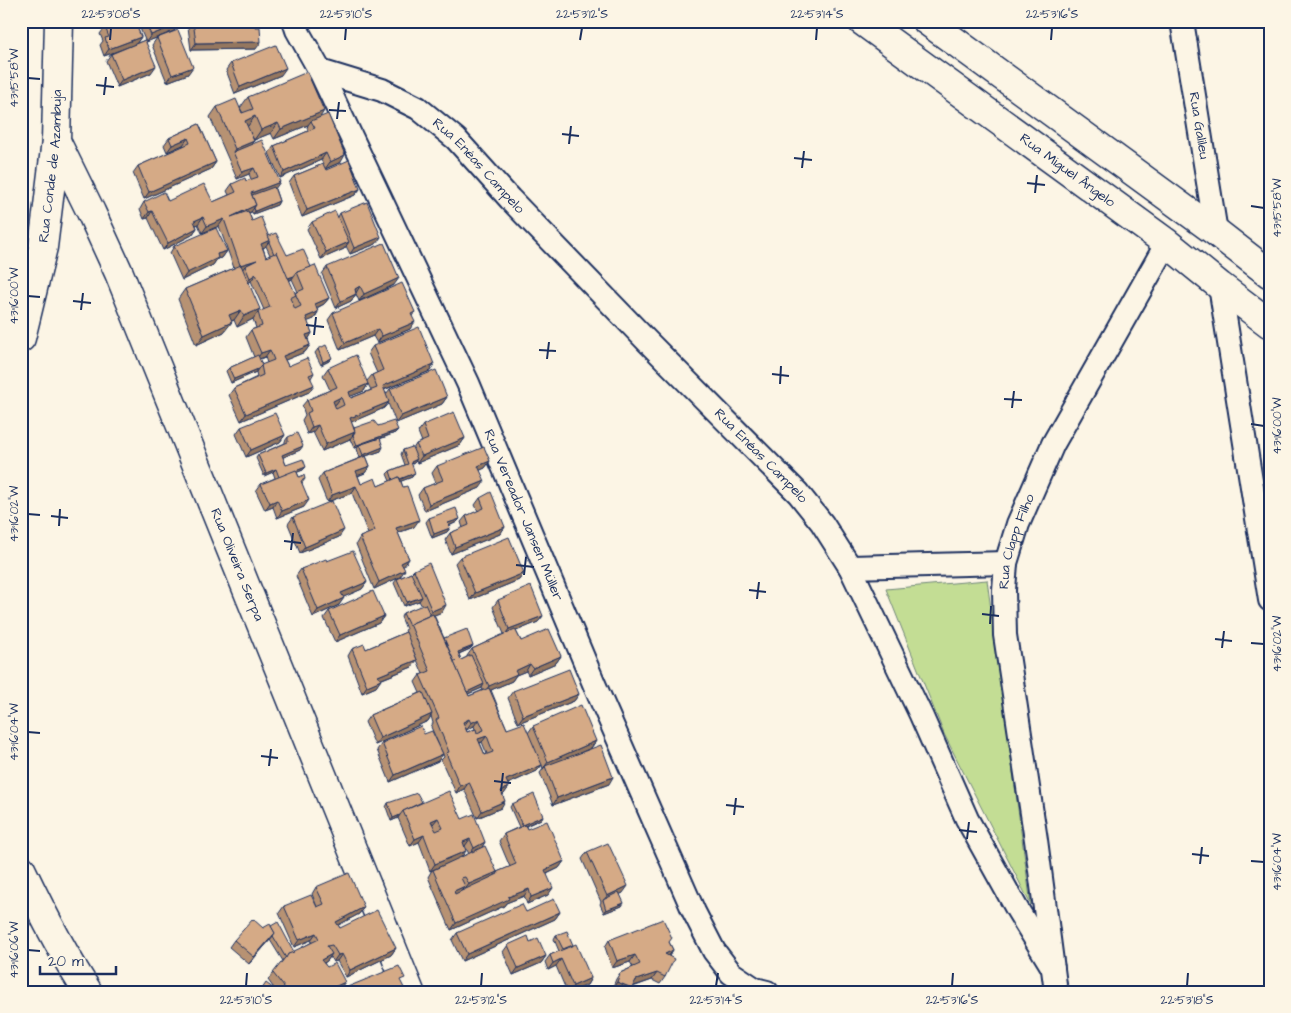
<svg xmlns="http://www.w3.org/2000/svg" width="1291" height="1013" font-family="'Architects Daughter',sans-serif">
<rect width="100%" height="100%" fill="#fcf5e5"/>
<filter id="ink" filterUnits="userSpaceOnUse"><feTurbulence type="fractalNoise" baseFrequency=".02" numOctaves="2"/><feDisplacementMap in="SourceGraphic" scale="10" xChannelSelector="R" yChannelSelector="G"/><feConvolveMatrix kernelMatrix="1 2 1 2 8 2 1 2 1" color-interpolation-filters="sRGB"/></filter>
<g filter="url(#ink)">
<!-- green -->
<polygon fill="#c3dd94" stroke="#6f8679" points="987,580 1031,905 944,734 886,589"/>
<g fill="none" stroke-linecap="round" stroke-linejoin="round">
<!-- street casing -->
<g stroke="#1b2f5e" stroke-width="26">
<g id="street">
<path id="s1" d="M 294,21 L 297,30 L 320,71 L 468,383 L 595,686 L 694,912 L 714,951 L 731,973 L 755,989 L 767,992"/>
<path id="s2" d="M 1182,21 L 1216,232"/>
<path id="s3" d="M 320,71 L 382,90 L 418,108 L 456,139 L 510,199 L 648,342 L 798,493 L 822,523 L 850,567 L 921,715 L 967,819 L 1017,909 L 1053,968"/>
<polyline points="1220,286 1270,600"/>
<polyline points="850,567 1006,563"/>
<path id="s4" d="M 1056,992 L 1036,840 L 1005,635 L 1004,590 L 1006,563 L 1018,524 L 1053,444 L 1167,243"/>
</g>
</g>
<!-- secondary casing -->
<g stroke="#1b2f5e" stroke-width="31">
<g id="secondary">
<path id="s5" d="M 56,141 L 91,212 L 119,273 L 410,992"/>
<path id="s6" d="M 21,338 L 43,247 L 56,141 L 59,21"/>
<path d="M 21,869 C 41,911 62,953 88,992"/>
</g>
</g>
<!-- primary casing -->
<g stroke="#1b2f5e" stroke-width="31">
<g id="primary">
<path id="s7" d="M 862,21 L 1167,243 L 1220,286 L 1270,324"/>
<polyline points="927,21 1216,232 1270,274"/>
</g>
</g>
<!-- street -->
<use href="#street" stroke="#fcf5e5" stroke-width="22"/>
<!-- secondary -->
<use href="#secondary" stroke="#fcf5e5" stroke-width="28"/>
<!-- primary -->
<use href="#primary" stroke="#fcf5e5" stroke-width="28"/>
</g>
<!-- wall -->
<g fill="#b79273" stroke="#1b2f5e" fill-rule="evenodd">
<polygon points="99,21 178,21 179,24 174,31 146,42 151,73 117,87 106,61 111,54 145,40 139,26 137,27 141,37 136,44 104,56 100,45 103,41 100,34 103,30"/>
<polygon points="191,21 193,21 256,49 191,50 188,27"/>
<polygon points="157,38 188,74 167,82 152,45"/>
<polygon points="231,63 281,75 235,94 226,70"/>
<path d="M 248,97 L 320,117 L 341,162 L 325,169 L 326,170 L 360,189 L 355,195 L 302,217 L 289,183 L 294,176 L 323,164 L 321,160 L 280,178 L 269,153 L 274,146 L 308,131 L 307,128 L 308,125 L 274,139 L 271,133 L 254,140 L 247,127 L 254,141 L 251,144 L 275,189 L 279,201 L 277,205 L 253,214 L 252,212 L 249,213 L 252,221 L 268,236 L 287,255 L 311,267 L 329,298 L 324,304 L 317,308 L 318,312 L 314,319 L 307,321 L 312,333 L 308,340 L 310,345 L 305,352 L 285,360 L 288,366 L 314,373 L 311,378 L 309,392 L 241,421 L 229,395 L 234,388 L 257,377 L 256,372 L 231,383 L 226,371 L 229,368 L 254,357 L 246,337 L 251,330 L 256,328 L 253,319 L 237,327 L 234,320 L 231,321 L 224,332 L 196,345 L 178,299 L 185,289 L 234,268 L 219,226 L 202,233 L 198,224 L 196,225 L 197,228 L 192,235 L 163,250 L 148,218 L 144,219 L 140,209 L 144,202 L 168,201 L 213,202 L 229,195 L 227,191 L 232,184 L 246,181 L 251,179 L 249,174 L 237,179 L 210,117 L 217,107 L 243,113 L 240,108 ZM 266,246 L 270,255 L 266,257 L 263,248 ZM 292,279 L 298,292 L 295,294 L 289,281 ZM 251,281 L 264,310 L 258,312 L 249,282 ZM 265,357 L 267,363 L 262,365 L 259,359 Z"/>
<polygon points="199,124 216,162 211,169 144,199 133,173 138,166 184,146 183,145 167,152 164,145 169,138"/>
<polygon points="340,213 376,244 350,254 346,246 344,249 321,259 307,229 312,222 338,217"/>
<polygon points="174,246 227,251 222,258 217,259 213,265 182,280 170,253"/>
<polygon points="327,267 394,285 359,301 356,294 351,301 336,308 322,274"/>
<polygon points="415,312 412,316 410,329 377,343 373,336 340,350 328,320 333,313"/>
<path d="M 373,346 L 434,364 L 430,371 L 384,390 L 386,394 L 390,389 L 447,397 L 442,404 L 396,423 L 388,403 L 384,408 L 351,422 L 354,428 L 378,426 L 398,430 L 395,433 L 380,439 L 381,451 L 366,456 L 370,466 L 365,473 L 358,476 L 361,484 L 378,486 L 390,481 L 387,474 L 390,471 L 405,465 L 401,454 L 403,450 L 413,449 L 416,444 L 422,442 L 418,432 L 423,425 L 465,438 L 460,445 L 417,463 L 416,461 L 414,463 L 411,464 L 412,477 L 401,481 L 414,527 L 398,533 L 409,559 L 403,566 L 400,577 L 374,589 L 356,544 L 360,537 L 368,534 L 352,493 L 327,502 L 318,480 L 323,473 L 360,458 L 357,449 L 358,447 L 354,448 L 350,439 L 322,451 L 313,432 L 307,434 L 302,420 L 305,415 L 302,406 L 307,400 L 330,390 L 323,375 L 328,368 L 367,381 L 372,375 L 377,373 L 368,353 ZM 368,384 L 371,390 L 351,398 L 350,396 L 364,391 Z"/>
<polygon points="318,349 329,361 321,365 315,353"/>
<polygon points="241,427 285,435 280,442 246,457 236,434"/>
<polygon points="288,437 300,450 283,457 286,465 303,470 297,472 299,477 305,479 302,483 304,507 277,518 273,507 265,510 256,491 261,484 275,478 273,472 264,476 256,458 258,455 285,443 285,441"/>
<polygon points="490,461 485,468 480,470 480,488 425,511 418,495 423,488 436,483 432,473 437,466"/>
<polygon points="480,498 505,527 500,534 451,554 445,540 450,533 463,528 461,522 466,516 478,511 475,505"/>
<polygon points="293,517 339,537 300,553 288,524"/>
<polygon points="429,518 460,519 457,522 449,526 450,528 447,532 432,538 426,522"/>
<polygon points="460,557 524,573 519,580 470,600 455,563"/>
<polygon points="327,561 367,582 362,589 343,597 339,605 313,617 296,576 301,569"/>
<path d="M 414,570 L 442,612 L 434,615 L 444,638 L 473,646 L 470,649 L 459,654 L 461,660 L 467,657 L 467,656 L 472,649 L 504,634 L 493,607 L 498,600 L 543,616 L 538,622 L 516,631 L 521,641 L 561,656 L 556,663 L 528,675 L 526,671 L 516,675 L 512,681 L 491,690 L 507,729 L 528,733 L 533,726 L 596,741 L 591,748 L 576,754 L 609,784 L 553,805 L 540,773 L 543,769 L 542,765 L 537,771 L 508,784 L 509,787 L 503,795 L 501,808 L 477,818 L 464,789 L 456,793 L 441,760 L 444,757 L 431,727 L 433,723 L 431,716 L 428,721 L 375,745 L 365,722 L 370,715 L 420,693 L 415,682 L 420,675 L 423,674 L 410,643 L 412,667 L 380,680 L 376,687 L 362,693 L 348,656 L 352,649 L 366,649 L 406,632 L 405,631 L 406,629 L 401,617 L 403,613 L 422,606 L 419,601 L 404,606 L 394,583 L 397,579 L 411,573 ZM 482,688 L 483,690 L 469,696 L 468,694 ZM 474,726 L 475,729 L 467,732 L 466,730 ZM 482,742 L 487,754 L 485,755 L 480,743 Z"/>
<polygon points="329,611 384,616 379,623 335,642 324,618"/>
<polygon points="513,691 579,694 574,701 518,723 508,698"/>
<polygon points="424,734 443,754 438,761 390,782 377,750 382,743"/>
<path d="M 422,802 L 462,819 L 485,842 L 481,848 L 497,872 L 510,867 L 499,841 L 504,834 L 519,827 L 510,807 L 512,804 L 543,816 L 541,819 L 526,826 L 527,829 L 564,861 L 559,868 L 547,874 L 548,895 L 527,904 L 524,896 L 506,903 L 504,906 L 451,930 L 428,877 L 432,870 L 430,871 L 419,842 L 410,846 L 398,818 L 391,821 L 386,807 L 388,803 ZM 464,846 L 465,846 L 469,854 L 462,857 Z"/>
<polygon points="587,852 623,893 620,894 622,906 604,913 600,904 601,902 582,859"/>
<polygon points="316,887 364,907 359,914 338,925 340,928 396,948 391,955 346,977 337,961 333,962 330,957 327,961 324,963 340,989 335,992 260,992 276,991 268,980 283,961 270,940 249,964 229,947 234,940 263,928 294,952 312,942 311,940 294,947 279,913 284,906 317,907 312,894"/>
<polygon points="526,912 560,912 555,919 462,961 452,940 457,933"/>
<polygon points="556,935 573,945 591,978 587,985 572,992 567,992 556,966 548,970 545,962 550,955 559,951 554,939"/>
<polygon points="609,940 669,942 673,950 669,956 665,977 660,984 652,980 633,987 612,989 616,979 620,973 633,967 630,962 612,968 605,947"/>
<polygon points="530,942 546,956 541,963 513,975 503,952 508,945"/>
</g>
<!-- shaded-wall -->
<g fill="#95775e" stroke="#1b2f5e">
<polygon points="138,21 142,21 139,26 130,29 135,22"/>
<polygon points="179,24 174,31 146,42 151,35"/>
<polygon points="141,37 136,44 104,56 109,49"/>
<polygon points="261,42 256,49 191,50 196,43"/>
<polygon points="156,66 151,73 117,87 122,80"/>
<polygon points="193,67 188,74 167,82 172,75"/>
<polygon points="286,68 281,75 235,94 240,87"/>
<polygon points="324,111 317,122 311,121 308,125 274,139 281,129"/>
<polygon points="255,116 248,126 238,131 245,121"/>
<polygon points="278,123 271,133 254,140 261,130"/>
<polygon points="188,138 183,145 167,152 172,145"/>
<polygon points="254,141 246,151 233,152 235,149"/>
<polygon points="326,153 321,160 280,178 284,172"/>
<polygon points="345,155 341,162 325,169 330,162"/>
<polygon points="216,162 211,169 144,199 149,192"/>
<polygon points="254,168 249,174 237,179 242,172"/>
<polygon points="280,182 275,189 249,198 251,193"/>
<polygon points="360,189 355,195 302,217 307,210"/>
<polygon points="279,201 277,205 253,214 255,211"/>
<polygon points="256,205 251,212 226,224 231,217"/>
<polygon points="152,211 148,218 144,219 149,212"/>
<polygon points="203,217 198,224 189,228 194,221"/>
<polygon points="224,219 219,226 202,233 207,226"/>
<polygon points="197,228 192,235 163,250 168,243"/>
<polygon points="381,237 376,244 350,254 354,248"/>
<polygon points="270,240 265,247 256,251 261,244"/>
<polygon points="349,242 344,249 321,259 326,252"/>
<polygon points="227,251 222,258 217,259 213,265 182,280 187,273 217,254"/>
<polygon points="257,260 245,266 242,270 240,265"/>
<polygon points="256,274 251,281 245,285 250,278"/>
<polygon points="294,276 292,279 283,283 285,280"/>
<polygon points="399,278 394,285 359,301 364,294"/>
<polygon points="360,286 356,293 355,289"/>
<polygon points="356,294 351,301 336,308 341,301"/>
<polygon points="329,298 324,304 310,311 315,304"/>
<polygon points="260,309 253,319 237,327 244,316"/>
<polygon points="241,310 234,320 222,325 229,315"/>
<polygon points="318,312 314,319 301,324 306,317"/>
<polygon points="232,322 224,332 196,345 204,335"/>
<polygon points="415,322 410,329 377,343 382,336"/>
<polygon points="378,329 373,336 340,350 345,343"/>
<polygon points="312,333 308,340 306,335"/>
<polygon points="310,345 305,352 278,363 283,356"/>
<polygon points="270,350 265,357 256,360 261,353"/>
<polygon points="332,358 329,361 321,365 323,362"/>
<polygon points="434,364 430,371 378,392 383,386"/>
<polygon points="258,369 256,372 231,383 234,379"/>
<polygon points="368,384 364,391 344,399 349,392"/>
<polygon points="314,385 309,392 241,421 246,414"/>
<polygon points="341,397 336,404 328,408 333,401"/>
<polygon points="447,397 442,404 396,423 401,416"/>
<polygon points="389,402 384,408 345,425 350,418"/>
<polygon points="318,425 313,432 307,434 312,427"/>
<polygon points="398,430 395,433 359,446 359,445 358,447 354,448 357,445"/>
<polygon points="355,432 350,439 322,451 326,444"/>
<polygon points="285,435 280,442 246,457 251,450"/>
<polygon points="465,438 460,445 417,463 422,456"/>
<polygon points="303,446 300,450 279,459 282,455"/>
<polygon points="383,447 381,451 360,458 363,455"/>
<polygon points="417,459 414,463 408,465 411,462"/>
<polygon points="490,461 485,468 474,473 478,466"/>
<polygon points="370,466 365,473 351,478 356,471"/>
<polygon points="306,467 303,470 276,481 279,477"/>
<polygon points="276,469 273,472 264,476 266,473"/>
<polygon points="415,473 412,477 391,485 394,482"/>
<polygon points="485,481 480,488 425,511 429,504"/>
<polygon points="356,486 352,493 327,502 332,495"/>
<polygon points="277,500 273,507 265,510 270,503"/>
<polygon points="309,500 304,507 277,518 282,511"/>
<polygon points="460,519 457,522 446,527 448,523"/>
<polygon points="419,520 414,527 391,535 396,528"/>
<polygon points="505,527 500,534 451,554 455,547"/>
<polygon points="450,528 447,532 432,538 434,534"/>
<polygon points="344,530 339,537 300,553 305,547"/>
<polygon points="409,559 404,566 396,569 401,563"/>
<polygon points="405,570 400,577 374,589 379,582"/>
<polygon points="524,573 519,580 470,600 475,593"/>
<polygon points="367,582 362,589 337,600 341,593"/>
<polygon points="422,597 419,601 404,606 407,602"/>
<polygon points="344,598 339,605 313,617 318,610"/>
<polygon points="446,605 442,612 427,618 432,611"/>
<polygon points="384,616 379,623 335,642 340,635"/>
<polygon points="543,616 538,622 504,636 509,629"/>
<polygon points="473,646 470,649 456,655 458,652"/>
<polygon points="561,656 556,663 528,675 533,668"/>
<polygon points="417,660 412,667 374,682 378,676"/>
<polygon points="530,664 526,671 516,675 512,681 484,693 489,686 515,671"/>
<polygon points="381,680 376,687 362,693 367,686"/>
<polygon points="484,684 482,688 463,696 465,693"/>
<polygon points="579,694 574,701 518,723 523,716"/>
<polygon points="432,714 428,721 375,745 380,738"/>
<polygon points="469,719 464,726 463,722"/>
<polygon points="479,719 474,726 466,730 471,723"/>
<polygon points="487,736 482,742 473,746 478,739"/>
<polygon points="596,741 591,748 546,768 545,766 543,769 548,762"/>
<polygon points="443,754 438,761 390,782 395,775"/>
<polygon points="542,765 537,771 501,787 506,780"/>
<polygon points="613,777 609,784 553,805 557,798"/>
<polygon points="469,782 464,789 456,793 460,786"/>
<polygon points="509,787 504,794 497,798 501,791"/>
<polygon points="505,801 501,808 477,818 482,811"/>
<polygon points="400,815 398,818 391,821 393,818"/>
<polygon points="543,816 541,819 520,828 522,825"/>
<polygon points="438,818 433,824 431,821"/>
<polygon points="424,835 419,842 410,846 415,839"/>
<polygon points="470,839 465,846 458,849 463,842"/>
<polygon points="485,842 481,849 469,855 474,848"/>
<polygon points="466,851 461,858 430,871 435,864"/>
<polygon points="564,861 559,868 540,877 545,870"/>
<polygon points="497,872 492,879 464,891 469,884"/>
<polygon points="465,886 460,893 449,898 454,891"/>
<polygon points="628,886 623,893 604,902 603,901 607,896"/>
<polygon points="553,888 548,895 527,904 531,897"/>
<polygon points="529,889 524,896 506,903 504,906 451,930 456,923 508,897"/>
<polygon points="624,903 622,906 604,913 606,910"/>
<polygon points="364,907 359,914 331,929 336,922"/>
<polygon points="560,912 555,919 462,961 467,954"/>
<polygon points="275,933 270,940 249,964 254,957"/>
<polygon points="316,933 311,940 294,947 299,940"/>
<polygon points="396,948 391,955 346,977 350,970"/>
<polygon points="673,950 668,957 665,954"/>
<polygon points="332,954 327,961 317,967 321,960"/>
<polygon points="342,954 337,961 333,962 338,955"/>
<polygon points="635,955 630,962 612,968 617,961"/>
<polygon points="546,956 541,963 513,975 518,968"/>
<polygon points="561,959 556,966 548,970 553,963"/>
<polygon points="657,973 652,980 631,987 636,980"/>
<polygon points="591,978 587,985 572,992 569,992 573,986"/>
<polygon points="345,982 340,989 335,992 330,992 332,988"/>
<polygon points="617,982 632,988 629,992 619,992 612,989"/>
</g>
<!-- building -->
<g fill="#d5aa86" stroke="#1b2f5e" fill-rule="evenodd">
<polygon points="107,21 138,21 135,22 141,37 109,49 105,38 109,37 105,27 108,25"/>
<polygon points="145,21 178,21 179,24 151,35"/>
<polygon points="193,21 255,21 255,27 260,27 261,42 196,43"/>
<polygon points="178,30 193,67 172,75 157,38"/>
<polygon points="145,40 156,66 122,80 111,54"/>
<polygon points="276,45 286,68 240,87 231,63"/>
<polygon points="307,72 324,111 281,129 278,123 261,130 255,116 245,121 254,141 235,149 217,107 236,99 242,113 253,109 248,97"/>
<polygon points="21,76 23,76 21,87"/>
<polygon points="328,114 345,155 330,162 326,153 284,172 274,146 315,128 311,121"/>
<polygon points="199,124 216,162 149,192 138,166 190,143 188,138 172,145 169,138"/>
<polygon points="262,140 280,182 251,193 256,205 231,217 248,211 252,221 261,217 270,240 261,244 266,257 277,252 296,295 290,298 295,309 301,306 295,293 304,289 297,272 315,265 329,298 315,304 318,312 306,317 312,333 306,335 310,345 283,356 288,366 307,358 314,373 309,375 314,385 246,414 234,388 263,375 261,365 274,360 270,350 261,353 251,330 262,326 258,312 270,307 256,274 250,278 245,266 257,260 240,265 224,219 207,226 203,217 194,221 197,228 168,243 152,211 149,212 144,202 164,192 168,201 204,184 213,202 236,192 232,184 245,178 246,181 258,177 254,168 242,172 233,152"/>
<polygon points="349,160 360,189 307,210 294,176 323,164 326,170"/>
<polygon points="274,187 279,201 255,211 254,208 256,205 252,195"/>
<polygon points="367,202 381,237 354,248 340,213"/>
<polygon points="335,211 349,242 326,252 312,222"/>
<polygon points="216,228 227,251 217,254 218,258 187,273 174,246"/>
<polygon points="276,233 287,255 303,249 311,267 297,272 294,276 288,278 277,252 274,254 269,242 270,240 268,236"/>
<polygon points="384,243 399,278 364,294 360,286 355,289 356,294 341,301 327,267"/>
<polygon points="241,265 260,309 244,316 241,310 229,315 232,322 204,335 185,289"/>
<polygon points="402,283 415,312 411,314 415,322 382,336 378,329 345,343 333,313"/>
<path d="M 419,327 L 434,364 L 383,386 L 389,402 L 350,418 L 355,432 L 326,444 L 318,425 L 312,427 L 307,413 L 311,411 L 307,400 L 337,387 L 328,368 L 356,355 L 368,384 L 349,392 L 351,398 L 377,388 L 372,375 L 383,370 L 373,346 ZM 341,397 L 344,405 L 336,409 L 333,401 Z"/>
<polygon points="326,345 332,358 323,362 318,349"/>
<polygon points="258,355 262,365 258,369 234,379 229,368"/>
<polygon points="436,370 447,397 401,416 390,389"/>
<polygon points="454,412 465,438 422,456 416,444 428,439 423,425"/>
<polygon points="275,413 285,435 251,450 241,427"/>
<polygon points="374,421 378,426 394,421 398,430 357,445 353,435 355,432 354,428"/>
<polygon points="297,433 303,446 282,455 286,465 303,459 306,467 279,477 276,469 266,473 258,455 288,442 288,437"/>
<polygon points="380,438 383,447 363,455 359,445"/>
<polygon points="412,447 417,459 411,462 415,473 400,479 399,477 393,480 390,471 408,464 403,450"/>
<polygon points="484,447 490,461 478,466 485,481 429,504 423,488 443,480 437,466"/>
<polygon points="366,456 370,466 356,471 361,484 375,478 378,486 399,477 403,487 407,486 419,520 396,528 409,559 401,563 405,570 379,582 360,537 375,531 356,486 332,495 323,473"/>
<polygon points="296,470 299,477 304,475 305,479 301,481 309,500 282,511 277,500 270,503 261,484"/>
<polygon points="491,492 505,527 455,547 450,533 469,525 466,516 484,508 480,498"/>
<polygon points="332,501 344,530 305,547 293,517"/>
<polygon points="456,508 460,519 448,523 450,528 434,534 429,518"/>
<polygon points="509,537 524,573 475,593 460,557"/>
<polygon points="353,551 367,582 341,593 344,598 318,610 301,569 326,559 327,561"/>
<polygon points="429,563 446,605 432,611 414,570"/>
<polygon points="411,573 422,597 407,602 397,579"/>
<polygon points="531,586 543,616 509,629 498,600"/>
<polygon points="373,591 384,616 340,635 329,611"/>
<polygon points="425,604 430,615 410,624 409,626 403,613"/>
<path d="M 433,614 L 469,696 L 489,688 L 507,729 L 524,723 L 542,765 L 506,780 L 509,787 L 501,791 L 505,801 L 482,811 L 469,782 L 460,786 L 446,753 L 449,752 L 436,720 L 439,718 L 420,675 L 430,671 L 410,624 ZM 469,719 L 471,723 L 479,719 L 484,730 L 477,733 L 476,729 L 467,732 L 463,722 ZM 487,736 L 493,752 L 485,755 L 478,739 Z"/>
<polygon points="467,629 473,646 458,652 461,660 471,655 484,684 467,692 454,662 456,661 454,661 444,638"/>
<polygon points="515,629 521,641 549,629 561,656 533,668 530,664 515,671 517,674 489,686 472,649"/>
<polygon points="406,632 417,660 378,676 381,680 367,686 352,649 364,644 366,649"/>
<polygon points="569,669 579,694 523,716 513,691"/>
<polygon points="423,692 432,714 380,738 370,715"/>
<polygon points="581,705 596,741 548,762 533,726"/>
<polygon points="421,726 424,734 432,731 443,754 395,775 382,743"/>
<polygon points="601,745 613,777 557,798 545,766"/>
<path d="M 449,791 L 462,819 L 474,814 L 485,842 L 474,848 L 470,839 L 463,842 L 466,851 L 435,864 L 424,835 L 415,839 L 403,811 ZM 438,818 L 443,828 L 436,831 L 431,821 Z"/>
<polygon points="417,793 422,802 403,811 400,815 393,818 388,803"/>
<polygon points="534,794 543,816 522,825 512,804"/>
<path d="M 547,821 L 564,861 L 545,870 L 553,888 L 531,897 L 529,889 L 508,897 L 509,899 L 456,923 L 433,870 L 485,846 L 497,872 L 516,864 L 504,834 L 525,825 L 527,829 ZM 497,872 L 498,874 L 455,894 L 454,891 L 465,886 L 461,878 L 465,877 L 469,884 Z"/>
<polygon points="608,843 628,886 607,896 587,852"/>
<polygon points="349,873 364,907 336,922 340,928 377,910 396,948 350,970 342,954 338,955 332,945 327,946 332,954 321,960 327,967 335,963 345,982 332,988 334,992 288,992 273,973 288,954 319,939 316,933 299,940 284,906 311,895 317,907 324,904 316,887"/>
<polygon points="619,892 624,903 606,910 603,900"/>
<polygon points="554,899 560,912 467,954 457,933 522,904 526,912"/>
<polygon points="253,919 263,928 270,924 275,933 254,957 234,940"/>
<polygon points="663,919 672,938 669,942 673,950 665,954 674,959 665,977 657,973 636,980 632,988 617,982 620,973 640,964 635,955 617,961 609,940"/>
<polygon points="278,922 294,952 288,954 286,958 273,936 275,933 271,926"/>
<polygon points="567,931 573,945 563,949 556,935"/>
<polygon points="528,936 530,942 538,938 546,956 518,968 508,945"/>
<polygon points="576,944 591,978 573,986 561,959 553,963 550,955"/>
<polygon points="399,966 405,978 400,980 405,990 401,992 347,992 345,988"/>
<polygon points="266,983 278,992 260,992"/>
</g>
</g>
<!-- ticks -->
<path fill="none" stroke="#1b2f5e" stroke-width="2" d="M 110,40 L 111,28M 345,40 L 346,28M 580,40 L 582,28M 816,40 L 817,28M 1051,40 L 1052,28M 28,78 L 40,79M 96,85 L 114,87M 104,95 L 106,77M 329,110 L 346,111M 337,119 L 339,102M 562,134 L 579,136M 569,144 L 571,126M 794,158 L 812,160M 802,168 L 804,151M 1027,183 L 1045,185M 1035,193 L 1037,175M 1251,206 L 1264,208M 28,296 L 40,297M 73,301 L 91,303M 81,310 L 83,293M 306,325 L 324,327M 314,335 L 316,317M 539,350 L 556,351M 547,359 L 549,342M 772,374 L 789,376M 780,384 L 781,366M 1004,399 L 1022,400M 1012,408 L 1014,391M 1251,424 L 1264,426M 28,514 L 40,515M 51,516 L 68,518M 59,526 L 60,509M 284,541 L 301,543M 291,550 L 293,533M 516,565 L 534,567M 524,575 L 526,557M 749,590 L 766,592M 757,599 L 759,582M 982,614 L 999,616M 990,624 L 991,606M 1215,639 L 1232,641M 1251,643 L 1264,644M 1222,648 L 1224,631M 28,732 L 40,733M 261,756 L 278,758M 269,766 L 271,749M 494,781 L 511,783M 501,791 L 503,773M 726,805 L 744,807M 734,815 L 736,798M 959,830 L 977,832M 967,839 L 969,822M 1192,854 L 1209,856M 1251,861 L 1264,862M 1200,864 L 1202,847M 28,950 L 40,951M 246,986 L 247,973M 481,986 L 482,973M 716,986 L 718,973M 952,986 L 953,973M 1187,986 L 1188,973"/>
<g text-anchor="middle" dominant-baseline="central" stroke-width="4" stroke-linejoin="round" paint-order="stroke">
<!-- street labels -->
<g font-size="14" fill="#1b2f5e" stroke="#fcf5e5">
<text stroke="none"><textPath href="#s2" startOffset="106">Rua Galileu</textPath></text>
<text stroke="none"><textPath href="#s6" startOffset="175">Rua Conde de Azambuja</textPath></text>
<text stroke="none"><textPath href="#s3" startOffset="189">Rua Enéas Campelo</textPath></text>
<text stroke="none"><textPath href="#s7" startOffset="254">Rua Miguel Ângelo</textPath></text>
<text stroke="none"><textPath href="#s3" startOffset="594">Rua Enéas Campelo</textPath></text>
<text stroke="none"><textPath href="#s1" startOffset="545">Rua Vereador Jansen Müller</textPath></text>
<text stroke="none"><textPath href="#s4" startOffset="456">Rua Clapp Filho</textPath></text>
<text stroke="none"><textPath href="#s5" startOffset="461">Rua Oliveira Serpa</textPath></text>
</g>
</g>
<!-- margin -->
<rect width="1291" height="1013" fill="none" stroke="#fcf5e5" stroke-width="55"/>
<!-- scale -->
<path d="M40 966v8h76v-8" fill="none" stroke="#1b2f5e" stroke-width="2.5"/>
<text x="48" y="966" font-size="15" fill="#1b2f5e" stroke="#fcf5e5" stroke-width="4" paint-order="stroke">20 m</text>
<rect x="28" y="28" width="1236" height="958" fill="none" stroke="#1b2f5e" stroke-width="2"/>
<g font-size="12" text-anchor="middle" fill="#1b2f5e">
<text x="111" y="18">22°53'08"S</text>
<text x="346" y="18">22°53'10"S</text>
<text x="582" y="18">22°53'12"S</text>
<text x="817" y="18">22°53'14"S</text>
<text x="1052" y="18">22°53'16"S</text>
<text transform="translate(14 78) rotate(-90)" y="4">43°15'58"W</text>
<text transform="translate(1277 208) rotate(-90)" y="4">43°15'58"W</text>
<text transform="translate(14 296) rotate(-90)" y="4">43°16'00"W</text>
<text transform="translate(1277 426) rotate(-90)" y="4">43°16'00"W</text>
<text transform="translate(14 514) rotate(-90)" y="4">43°16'02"W</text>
<text transform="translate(1277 644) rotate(-90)" y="4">43°16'02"W</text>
<text transform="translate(14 732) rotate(-90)" y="4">43°16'04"W</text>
<text transform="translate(1277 862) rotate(-90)" y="4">43°16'04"W</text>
<text transform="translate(14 950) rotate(-90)" y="4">43°16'06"W</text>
<text x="246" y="1004">22°53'10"S</text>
<text x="481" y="1004">22°53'12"S</text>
<text x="716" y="1004">22°53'14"S</text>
<text x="952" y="1004">22°53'16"S</text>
<text x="1187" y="1004">22°53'18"S</text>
</g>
</svg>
